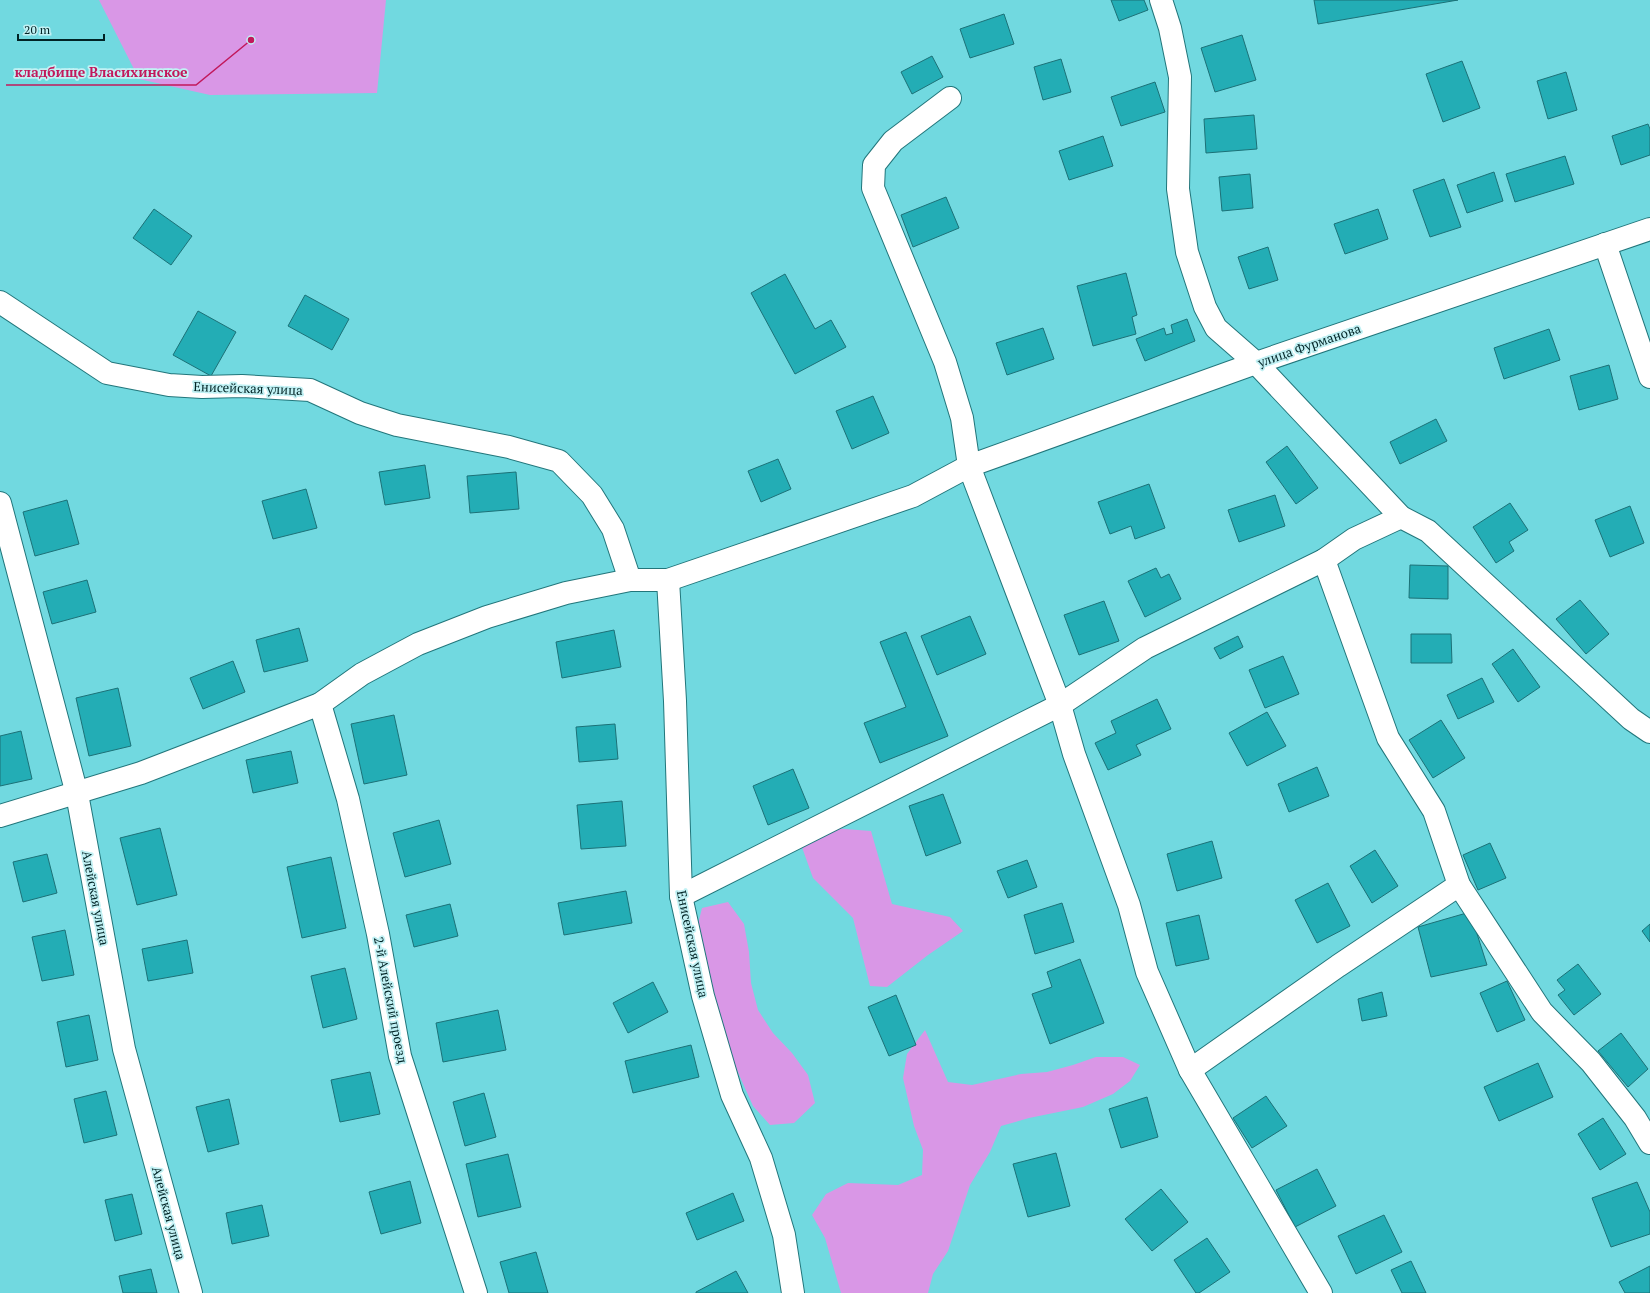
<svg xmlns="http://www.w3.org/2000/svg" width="1650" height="1293" font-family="'PT Serif',serif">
<rect width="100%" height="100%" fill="#71d9e0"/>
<!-- green -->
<g fill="#d997e6">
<polygon points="99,0 386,0 377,93 210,95 139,79"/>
<polygon points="794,825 871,831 892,904 950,917 963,931 928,955 887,987 870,986 853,918 813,878"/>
<polygon points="728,902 744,924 749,952 751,983 758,1010 773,1033 792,1053 808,1075 815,1103 794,1123 770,1125 753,1106 732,1059 696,932 702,908"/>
<polygon points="925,1030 948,1082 972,1085 1021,1074 1047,1072 1073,1065 1096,1057 1123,1057 1140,1065 1130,1081 1113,1094 1083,1107 1029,1118 1001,1126 990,1152 970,1185 948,1251 933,1274 928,1293 841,1293 825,1238 812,1215 826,1194 848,1183 898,1185 922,1175 923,1150 914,1126 903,1078 907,1054"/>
</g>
<!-- building -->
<g fill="#23adb5" stroke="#1c7177">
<polygon points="1111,0 1144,0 1148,10 1119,21"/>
<polygon points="1314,0 1458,0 1318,24"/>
<polygon points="1004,14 1014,44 970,58 960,29"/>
<polygon points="1242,35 1256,80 1215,92 1201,48"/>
<polygon points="932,56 943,77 912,94 901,72"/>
<polygon points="1061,59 1071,92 1043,100 1034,67"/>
<polygon points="1462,61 1480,108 1443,122 1426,74"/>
<polygon points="1566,72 1577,110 1548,119 1537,81"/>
<polygon points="1155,82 1165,112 1121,126 1111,97"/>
<polygon points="1254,115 1257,149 1206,153 1204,119"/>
<polygon points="1648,124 1650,129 1650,155 1621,165 1612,136"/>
<polygon points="1103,136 1113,166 1069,180 1059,151"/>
<polygon points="1565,156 1574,184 1515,202 1506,174"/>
<polygon points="1494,172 1503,201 1467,213 1457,185"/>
<polygon points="1250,174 1253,208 1222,211 1219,177"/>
<polygon points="1444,179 1461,227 1430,237 1413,190"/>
<polygon points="946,197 959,228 913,247 901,215"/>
<polygon points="154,209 192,236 171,265 133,238"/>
<polygon points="1378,209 1388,239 1345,254 1334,224"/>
<polygon points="1268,247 1278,280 1249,289 1238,257"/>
<polygon points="1126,273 1137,315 1132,317 1136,334 1093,346 1077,286"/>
<polygon points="785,274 815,329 831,320 846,347 795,374 751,293"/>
<polygon points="305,295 349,319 332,350 288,326"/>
<polygon points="198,311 236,332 211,376 173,355"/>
<polygon points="1187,319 1195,341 1145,361 1136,339 1164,328 1166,335 1173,333 1171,325"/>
<polygon points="1043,328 1054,359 1007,375 996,343"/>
<polygon points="1549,329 1560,360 1504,379 1494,348"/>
<polygon points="1609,365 1618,399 1579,410 1570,376"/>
<polygon points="873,396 889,433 852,449 836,411"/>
<polygon points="1436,419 1447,441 1400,464 1390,442"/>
<polygon points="1287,446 1318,488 1296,504 1266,462"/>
<polygon points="778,459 791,489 761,502 748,471"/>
<polygon points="425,465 430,498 385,505 379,472"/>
<polygon points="516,472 519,509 470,513 467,476"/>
<polygon points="1149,484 1165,528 1135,539 1131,526 1110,534 1098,502"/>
<polygon points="306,489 317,528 273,539 262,501"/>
<polygon points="1275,495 1285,526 1239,542 1228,510"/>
<polygon points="67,500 79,544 35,556 23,512"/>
<polygon points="1510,503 1528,530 1509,542 1514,551 1496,563 1473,527"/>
<polygon points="1630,506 1644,543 1610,557 1595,520"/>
<polygon points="1410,565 1448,566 1448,599 1409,598"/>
<polygon points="1156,568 1161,578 1169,574 1181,599 1145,617 1128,581"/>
<polygon points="87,580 96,612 52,624 43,592"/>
<polygon points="1580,600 1609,634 1586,654 1556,619"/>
<polygon points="1104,601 1119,641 1079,655 1064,615"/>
<polygon points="970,616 986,654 937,675 921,636"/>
<polygon points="299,628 308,661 264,672 256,640"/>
<polygon points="614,630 621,667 562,678 556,642"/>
<polygon points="906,632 948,736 880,763 864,723 906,707 880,642"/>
<polygon points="1411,634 1451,634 1452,663 1411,663"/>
<polygon points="1238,636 1243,647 1220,659 1214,648"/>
<polygon points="1513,649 1540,687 1518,702 1492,664"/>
<polygon points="1283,656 1299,694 1265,708 1249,670"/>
<polygon points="233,661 245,692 203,709 190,678"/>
<polygon points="1482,678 1494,702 1458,719 1447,695"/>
<polygon points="118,688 131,746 89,756 76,698"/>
<polygon points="1157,699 1171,729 1136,745 1141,755 1108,770 1095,743 1116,733 1111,721"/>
<polygon points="1267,712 1286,746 1247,766 1229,733"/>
<polygon points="394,715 407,775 364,784 351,724"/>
<polygon points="1441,720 1465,758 1433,778 1409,740"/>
<polygon points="615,724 618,759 579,762 576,727"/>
<polygon points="21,731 32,779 0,786 0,736"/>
<polygon points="291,751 298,783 253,793 246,760"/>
<polygon points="1317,767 1329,796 1289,812 1278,784"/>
<polygon points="793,769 809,808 768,825 753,786"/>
<polygon points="943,794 961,843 926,856 909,806"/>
<polygon points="622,801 626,846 581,849 577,805"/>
<polygon points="439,820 451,864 405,877 393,833"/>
<polygon points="160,828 177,895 137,905 120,838"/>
<polygon points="1212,841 1222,878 1177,891 1167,854"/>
<polygon points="1490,843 1506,878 1478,890 1463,855"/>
<polygon points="1375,850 1398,886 1372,903 1350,866"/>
<polygon points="47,854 57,893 23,902 13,862"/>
<polygon points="331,857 346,928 302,938 287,867"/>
<polygon points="1027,860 1037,887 1008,898 997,871"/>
<polygon points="1328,883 1350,926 1317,943 1295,900"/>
<polygon points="626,891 632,923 564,935 558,903"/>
<polygon points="1062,903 1074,942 1035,954 1024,915"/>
<polygon points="450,904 458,936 414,947 406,915"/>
<polygon points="1470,912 1487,965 1431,977 1418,927"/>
<polygon points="1199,915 1209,959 1176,966 1166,923"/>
<polygon points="1650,924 1650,942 1642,931"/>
<polygon points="65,930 74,975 42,981 32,937"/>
<polygon points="187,940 193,973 148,981 142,949"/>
<polygon points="1080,959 1104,1023 1050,1044 1032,994 1052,987 1047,972"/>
<polygon points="1578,964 1601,994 1574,1015 1558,995 1565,990 1557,980"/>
<polygon points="345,968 357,1019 323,1028 311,976"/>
<polygon points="1507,981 1525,1020 1497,1032 1480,993"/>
<polygon points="653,982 668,1012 628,1033 613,1003"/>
<polygon points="1382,992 1387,1016 1362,1021 1358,999"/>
<polygon points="896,995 916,1045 889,1056 868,1007"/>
<polygon points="498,1010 506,1050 443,1062 436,1023"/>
<polygon points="89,1015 98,1060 66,1067 57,1022"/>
<polygon points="1621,1033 1648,1069 1628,1087 1598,1051"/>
<polygon points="691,1045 699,1077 633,1093 625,1061"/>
<polygon points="1538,1063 1553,1097 1499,1121 1484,1087"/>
<polygon points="370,1072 380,1114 340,1122 331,1080"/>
<polygon points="106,1091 117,1135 84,1143 74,1099"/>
<polygon points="484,1093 496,1137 465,1146 453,1102"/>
<polygon points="1266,1096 1287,1126 1252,1148 1233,1118"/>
<polygon points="1147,1097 1158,1137 1121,1148 1109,1109"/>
<polygon points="229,1099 239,1144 208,1152 196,1107"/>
<polygon points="1603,1118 1626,1154 1600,1170 1578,1134"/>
<polygon points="1056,1153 1070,1206 1028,1217 1013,1164"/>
<polygon points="508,1154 521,1207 478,1217 466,1164"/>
<polygon points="1317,1169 1336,1206 1295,1227 1276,1190"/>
<polygon points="410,1181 421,1223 381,1234 369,1192"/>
<polygon points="1637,1182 1650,1212 1650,1234 1611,1247 1592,1198"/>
<polygon points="1161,1189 1188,1222 1152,1251 1125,1219"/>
<polygon points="733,1193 744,1221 697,1240 686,1213"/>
<polygon points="132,1194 142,1234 115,1241 105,1200"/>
<polygon points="262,1205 269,1236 232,1244 226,1213"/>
<polygon points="1384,1215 1402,1252 1356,1274 1338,1236"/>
<polygon points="1207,1238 1230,1272 1199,1293 1196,1293 1174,1260"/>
<polygon points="536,1252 548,1293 509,1293 500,1262"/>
<polygon points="1411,1261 1426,1293 1402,1293 1391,1270"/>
<polygon points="1650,1266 1650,1293 1625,1293 1619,1282"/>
<polygon points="151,1269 157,1293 123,1293 119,1276"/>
<polygon points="736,1271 748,1293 696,1293 696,1292"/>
</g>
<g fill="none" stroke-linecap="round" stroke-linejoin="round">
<!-- street casing -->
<g stroke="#22767b" stroke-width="24">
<g id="street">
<polyline points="1161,0 1170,28 1180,77 1178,189 1187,252 1205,307 1216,328 1256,363 1401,517 1428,531 1631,719 1650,732"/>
<polyline points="1605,244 1650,377"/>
<polyline points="0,302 107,373 169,385 202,387 242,386 310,390 360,413 397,425 509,447 559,461 592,495 613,529 630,580"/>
<polyline points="0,503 77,794 124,1049 191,1293"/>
<polyline points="1324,560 1388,738 1434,811 1459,885 1542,1012 1591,1062 1635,1118 1650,1143"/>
<polyline points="668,580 675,701 681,896 703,996 732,1095 761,1158 784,1235 793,1293"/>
<polyline points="320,704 348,799 378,934 400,1056 476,1293"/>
<polyline points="0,816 141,773 320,704 362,674 418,644 487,617 566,593 630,580 668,580 913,496 969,466 962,418 945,362 873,188 874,165 893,141 950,98"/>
<polyline points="681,896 1060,705 1145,648 1324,560 1354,539 1401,517"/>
<polyline points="1190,1070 1338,966 1459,885"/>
<polyline points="1321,1293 1190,1070 1147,972 1129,905 1074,754 1060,705 969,466 1256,363 1650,229"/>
</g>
</g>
<!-- street -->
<use href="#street" stroke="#fff" stroke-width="22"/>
</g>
<g text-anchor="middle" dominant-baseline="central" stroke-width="3.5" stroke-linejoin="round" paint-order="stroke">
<!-- street labels -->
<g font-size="13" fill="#012325" stroke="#c1f1f4">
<text transform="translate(1309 345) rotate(-19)">улица Фурманова</text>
<text transform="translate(248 388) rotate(2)">Енисейская улица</text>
<text transform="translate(96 898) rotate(79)">Алейская улица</text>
<text transform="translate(693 944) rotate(78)">Енисейская улица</text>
<text transform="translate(391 1000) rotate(79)">2-й Алейский проезд</text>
<text transform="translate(169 1213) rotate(75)">Алейская улица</text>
</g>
</g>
<!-- callouts -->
<path fill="none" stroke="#c2185b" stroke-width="1.5" d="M251 40L196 85H6"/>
<circle fill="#c2185b" stroke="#c1f1f4" stroke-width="1.5" cx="251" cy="40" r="4"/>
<g font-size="14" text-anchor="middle" font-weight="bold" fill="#c2185b" stroke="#c1f1f4" stroke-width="3.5" stroke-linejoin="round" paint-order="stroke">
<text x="101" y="77">кладбище Власихинское</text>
</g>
<!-- scale -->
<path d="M18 34v6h86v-6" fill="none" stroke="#012325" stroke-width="2"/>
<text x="24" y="34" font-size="12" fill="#012325" stroke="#c1f1f4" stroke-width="3" paint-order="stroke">20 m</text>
</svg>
